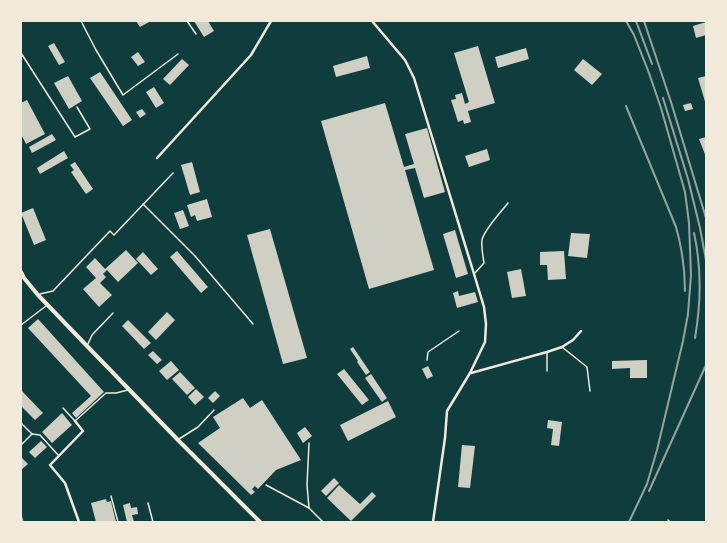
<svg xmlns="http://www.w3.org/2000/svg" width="727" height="543" font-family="Arial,sans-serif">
<rect width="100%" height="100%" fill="#0f3d3e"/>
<!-- building -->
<g fill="#cfcfc3">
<polygon points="136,21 151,21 140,27"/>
<polygon points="194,21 208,21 214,31 204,37"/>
<polygon points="706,22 706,35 696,38 693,26"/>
<polygon points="54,43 65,62 59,65 48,46"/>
<polygon points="478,46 495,103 468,111 471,122 464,124 463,120 458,122 451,100 456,99 455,95 462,93 465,104 469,102 454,53"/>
<polygon points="526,48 529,59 498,68 495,57"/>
<polygon points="138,52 145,62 138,66 131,57"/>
<polygon points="367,56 370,68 336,77 333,66"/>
<polygon points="182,59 189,65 170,85 163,79"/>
<polygon points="583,59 602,74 592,85 574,70"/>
<polygon points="100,72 132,120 123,126 90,78"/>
<polygon points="68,76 82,101 69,109 54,83"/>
<polygon points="706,76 706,105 698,78"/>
<polygon points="154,87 164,103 156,108 146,92"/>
<polygon points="27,100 45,134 26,144 21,134 21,103"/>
<polygon points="385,103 404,167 414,164 405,134 427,128 445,192 424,198 415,168 405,170 434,270 369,289 321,121"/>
<polygon points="691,103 693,109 685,111 683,105"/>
<polygon points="142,109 146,114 140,118 136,112"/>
<polygon points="52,134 56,140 32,153 29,147"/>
<polygon points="706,137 706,157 699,139"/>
<polygon points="487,149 490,160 469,167 465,156"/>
<polygon points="64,151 68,158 40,174 37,168"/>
<polygon points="75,162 93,189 86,194 71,172 74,170 70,165"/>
<polygon points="192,162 200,192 190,195 181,165"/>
<polygon points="207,199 212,217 197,221 195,215 191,217 187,205"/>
<polygon points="33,208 46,240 34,245 21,213"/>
<polygon points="183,210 189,226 180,229 174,213"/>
<polygon points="270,229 307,358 283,364 247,235"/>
<polygon points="455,230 468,274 456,278 443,234"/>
<polygon points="571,233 590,234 587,258 568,256"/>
<polygon points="126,250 138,263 118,282 107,270 103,274 106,277 100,283 112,295 99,307 83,289 96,278 86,267 95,258 105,269"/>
<polygon points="177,251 208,287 201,293 170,257"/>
<polygon points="564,251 566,279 548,280 547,265 540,265 540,252"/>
<polygon points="143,252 158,269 151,275 136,259"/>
<polygon points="521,269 526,296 512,298 507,272"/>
<polygon points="458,291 459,296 475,292 478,302 457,308 453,293"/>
<polygon points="167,312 175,320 156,340 148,332"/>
<polygon points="38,319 104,392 76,418 72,413 91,396 28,328"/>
<polygon points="128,320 151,343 144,349 122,326"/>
<polygon points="353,347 370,372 366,375 357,362 358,361 350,349"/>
<polygon points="153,351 162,360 157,364 148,355"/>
<polygon points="647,360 647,378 630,378 630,368 612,369 612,361"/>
<polygon points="171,361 179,370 167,380 159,371"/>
<polygon points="428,366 433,376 427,379 422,369"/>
<polygon points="344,369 369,400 362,405 337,374"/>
<polygon points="180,372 195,388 187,395 172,379"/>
<polygon points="371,374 387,398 382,402 365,378"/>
<polygon points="196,389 204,397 195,405 188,397"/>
<polygon points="21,390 43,413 35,420 21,406"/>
<polygon points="215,391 220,396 213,403 208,398"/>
<polygon points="243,398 250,408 262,400 301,460 276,470 258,489 255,486 252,489 255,492 251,495 198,443 220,428 213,417"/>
<polygon points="388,401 396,417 348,441 340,425"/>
<polygon points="62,413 72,425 52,443 42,432"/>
<polygon points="548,420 562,422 559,446 551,445 553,429 547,428"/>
<polygon points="305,427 312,436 303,443 297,433"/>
<polygon points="41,441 47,447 35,458 29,452"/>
<polygon points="462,445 475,446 470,488 458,487"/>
<polygon points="22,458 28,464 21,470 21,460"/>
<polygon points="334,478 339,483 326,496 321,491"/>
<polygon points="339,485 360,504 372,492 376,496 351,521 327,498"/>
<polygon points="106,499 107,502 111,501 116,522 96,522 91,503"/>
<polygon points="130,503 131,508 137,507 138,514 132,515 134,522 127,522 123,505"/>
</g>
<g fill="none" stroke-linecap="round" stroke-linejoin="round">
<!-- service -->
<g stroke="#f1e9da" stroke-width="1.5">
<polyline points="81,21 96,50 123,95 178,54"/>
<polyline points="187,21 196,34"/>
<polyline points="21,53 75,137 90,129 77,107"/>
<polyline points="143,204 195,256 253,324"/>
<path d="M 474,274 L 484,263 C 483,256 481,247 482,240 C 484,230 501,212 508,203"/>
<polyline points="40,294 53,291 110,231 114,235 173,173"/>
<polyline points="21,325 46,306"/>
<polyline points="87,346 92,335 113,313"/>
<polyline points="562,347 587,367 590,391"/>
<polyline points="547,352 547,371"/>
<polyline points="427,360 428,352 459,331"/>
<polyline points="63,408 75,421 106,393 116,393 128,390"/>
<polyline points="21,423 32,434"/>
<polyline points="179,439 198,427 214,410"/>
<polyline points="309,443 307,485 309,508"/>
<polyline points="21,445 32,434 40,435 59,456"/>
<polyline points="266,485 309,508 323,522"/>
<polyline points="111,496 118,522"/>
<polyline points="148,503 153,522"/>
<polyline points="668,520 670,522"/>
</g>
<!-- minor -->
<g stroke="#f1e9da" stroke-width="2.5">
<polyline points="372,21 405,60 414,78 474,274 484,307 486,324 485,342 470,373 447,411 445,438 433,522"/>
<polyline points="157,158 251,55 271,21"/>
<polyline points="471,373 547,352 562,347 573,340 581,331"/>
<polyline points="75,421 83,431 50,465 65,483 79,522"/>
</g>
<!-- secondary -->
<polyline stroke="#f1e9da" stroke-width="4" points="21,272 24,278 38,295 87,346 178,440 260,522"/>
<!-- rail -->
<g stroke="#97a49c" stroke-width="2">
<polyline points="626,21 634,35 649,73 661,108 685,192 689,223 691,275 688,314 683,341 657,450 647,484 629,522"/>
<polyline points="636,21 652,64"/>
<polyline points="644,21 671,102 706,218"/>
<polyline points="663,98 688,179 700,228 706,260"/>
<path d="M 626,106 L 676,227 C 682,248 685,269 685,291"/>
<path d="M 694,233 C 702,269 701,303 695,338"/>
<polyline points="706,317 706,316"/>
<polyline points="649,491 706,365"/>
<polyline points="21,516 23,522"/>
</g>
</g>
<!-- border -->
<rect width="727" height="543" fill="none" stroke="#f1e9da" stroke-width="44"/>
</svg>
